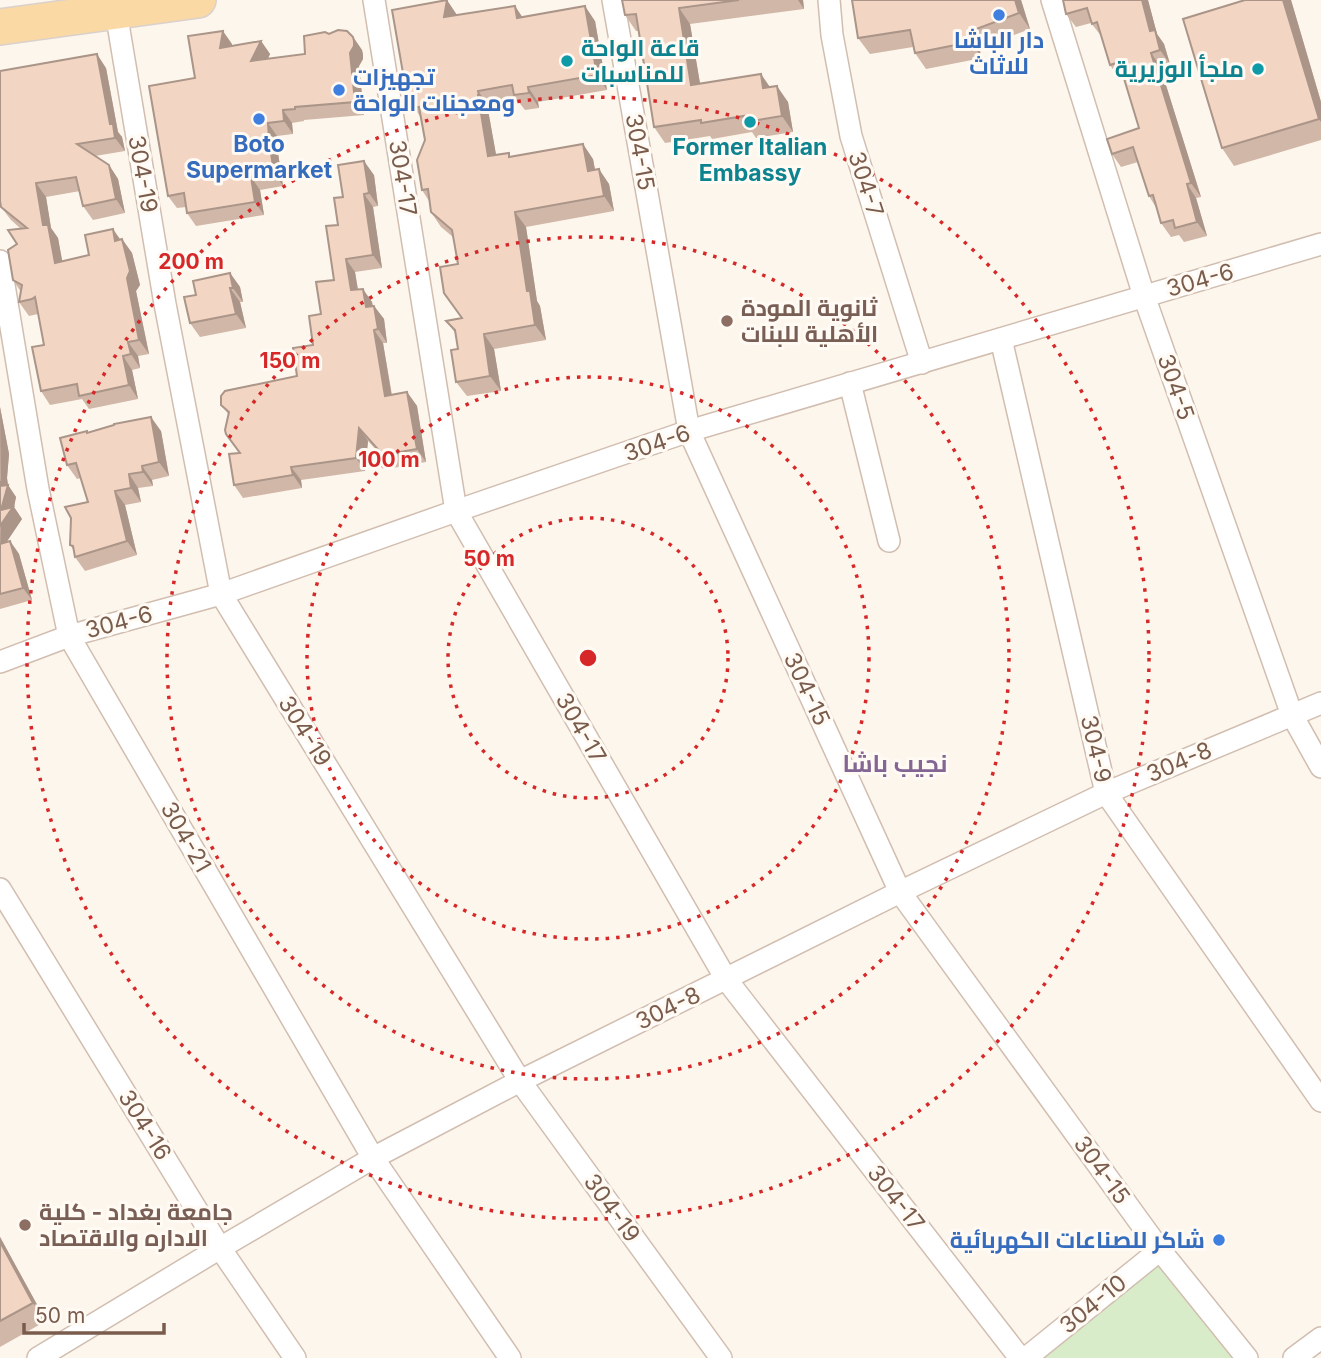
<svg xmlns="http://www.w3.org/2000/svg" width="1321" height="1358" font-family="Inter,Cairo,sans-serif">
<rect width="100%" height="100%" fill="#fdf6ec"/>
<!-- green -->
<polygon fill="#d8ecc9" points="1160,1250 1247,1358 1026,1358"/>
<g fill="none" stroke-linecap="round" stroke-linejoin="round">
<!-- street casing -->
<g stroke="#d1beb0" stroke-width="24">
<g id="street">
<polyline points="374,0 456,511 726,979 1020,1358"/>
<polyline points="613,0 689,431 900,892 1160,1250 1247,1358"/>
<polyline points="829,0 832,35 851,136 922,363"/>
<polyline points="1052,0 1144,296 1292,715 1321,767"/>
<polyline points="116,12 165,304 221,594 520,1081 721,1358"/>
<polyline points="0,261 38,489 69,636 373,1158 510,1358"/>
<polyline points="1001,339 1106,793 1321,1101"/>
<polyline points="850,383 889,541"/>
<polyline points="0,662 69,636 221,594 456,511 689,431 1321,244"/>
<polyline points="0,889 220,1248 295,1358"/>
<polyline points="38,1358 220,1248 373,1158 520,1081 900,892 1106,793 1321,703"/>
<polyline points="1026,1358 1160,1250"/>
<polyline points="1294,1358 1321,1338"/>
</g>
</g>
<!-- primary casing -->
<g stroke="#dad1cd" stroke-width="38">
<polyline id="primary" points="0,27 198,0"/>
</g>
<!-- street -->
<use href="#street" stroke="#fff" stroke-width="21"/>
<!-- primary -->
<use href="#primary" stroke="#fbd9a5" stroke-width="35"/>
</g>
<!-- wall -->
<g fill="#d1b7a8">
<polygon points="622,0 803,0 804,9 690,24 700,84 770,87 788,102 793,132 756,138 752,132 712,139 710,136 665,143 654,127 638,31 636,31 625,15"/>
<polygon points="1021,0 1030,29 979,48 982,58 926,69 915,53 913,47 870,54 858,38"/>
<polygon points="1063,0 1148,0 1157,34 1164,44 1170,64 1160,66 1201,197 1196,198 1207,236 1184,242 1179,235 1171,237 1161,223 1157,209 1149,196 1138,162 1121,167 1112,154 1139,128 1123,77 1119,78 1110,65 1102,37 1091,23 1076,27 1066,14"/>
<polygon points="1291,0 1321,102 1321,140 1234,166 1222,148"/>
<polygon points="457,15 523,17 595,21 607,90 538,102 539,108 525,110 518,101 489,106 489,110 488,110 496,155 512,157 593,159 595,170 609,184 614,211 526,227 537,301 540,306 546,340 494,349 501,391 467,396 456,382 458,349 456,334 446,321 462,318 458,264 453,237 441,227 431,212 429,201 422,190 425,140 421,118 407,96"/>
<polygon points="329,34 353,37 362,50 363,59 359,66 364,115 304,120 304,121 292,123 293,134 277,136 278,153 283,186 260,190 264,215 196,226 187,213 186,207 177,208 168,196 195,78 232,44 231,46 261,41 270,54 268,59 305,54"/>
<polygon points="106,68 118,132 122,137 125,151 95,156 109,165 118,179 125,213 93,220 83,206 80,191 46,197 51,228 58,238 62,261 89,255 122,239 132,253 140,285 136,291 149,354 138,356 140,368 132,370 138,399 89,409 82,399 50,405 41,391 44,345 38,314 29,316 19,302 21,292 13,280 17,244 21,229 11,220 1,207"/>
<polygon points="374,175 378,206 373,207 382,268 355,272 358,289 372,302 373,306 374,306 384,319 387,343 383,343 392,395 407,392 417,406 426,462 393,468 368,441 365,471 301,480 302,488 243,498 234,485 240,453 229,415 221,405 297,376 313,345 321,314 334,280 338,225 343,197"/>
<polygon points="230,273 240,287 243,302 240,302 246,328 200,337 190,323"/>
<polygon points="0,407 9,454 7,478 8,485 16,497 14,507 22,519 6,542 10,541 19,554 32,600 0,609"/>
<polygon points="161,431 169,476 152,480 153,486 138,488 141,502 125,505 137,555 85,571 75,557 74,550 70,545 88,502 81,478 77,479 67,465 88,433"/>
<polygon points="0,1237 46,1321 0,1347"/>
</g>
<!-- shaded-wall -->
<g fill="#aa9588">
<polygon points="447,0 457,15 444,17"/>
<polygon points="798,0 803,0 804,9"/>
<polygon points="1015,0 1021,0 1030,29 1019,13"/>
<polygon points="1142,0 1148,0 1157,34 1164,44 1170,64 1160,50 1150,31"/>
<polygon points="1283,0 1291,0 1321,102 1321,122 1319,119"/>
<polygon points="515,6 525,21 517,18"/>
<polygon points="585,6 595,21 607,90 597,75"/>
<polygon points="679,8 690,24 703,101 691,85"/>
<polygon points="223,31 232,44 229,61 220,48"/>
<polygon points="968,32 979,48 982,58 971,42"/>
<polygon points="353,37 362,50 363,54 363,59 359,66 364,115 355,102 350,53"/>
<polygon points="261,41 270,54 260,74 251,61"/>
<polygon points="1151,53 1160,66 1201,197 1191,183"/>
<polygon points="97,54 106,68 118,132 122,137 125,151 115,138 110,124"/>
<polygon points="761,74 772,90 763,88"/>
<polygon points="777,86 788,102 793,132 782,116"/>
<polygon points="528,87 538,102 539,108 529,93"/>
<polygon points="478,91 489,106 489,110 479,95"/>
<polygon points="478,95 488,110 499,171 488,156"/>
<polygon points="283,110 292,123 293,134 284,121"/>
<polygon points="268,123 277,136 278,153 283,186 274,173 269,140"/>
<polygon points="583,144 593,159 598,186 588,171"/>
<polygon points="364,161 374,175 378,206 369,193"/>
<polygon points="109,165 118,179 125,213 116,199"/>
<polygon points="599,169 609,184 614,211 604,196"/>
<polygon points="251,177 260,190 264,215 255,202"/>
<polygon points="36,183 46,197 51,228 58,238 65,276 55,263 43,225"/>
<polygon points="1187,184 1196,198 1207,236 1197,222"/>
<polygon points="364,194 373,207 382,268 373,255"/>
<polygon points="515,212 526,227 537,301 540,306 546,340 535,325 527,291"/>
<polygon points="113,229 122,242 115,241"/>
<polygon points="122,239 132,253 140,285 136,291 149,354 139,340 127,278"/>
<polygon points="346,259 355,272 360,304 351,290"/>
<polygon points="230,273 240,287 243,302 233,288"/>
<polygon points="230,288 240,302 246,328 236,314"/>
<polygon points="363,289 372,302 375,321 366,307"/>
<polygon points="374,306 384,319 387,343 378,329"/>
<polygon points="374,330 383,343 394,410 385,396"/>
<polygon points="484,334 494,349 501,391 490,376"/>
<polygon points="128,342 138,356 140,368 131,354"/>
<polygon points="123,356 132,370 138,399 129,385"/>
<polygon points="407,392 417,406 426,462 417,449"/>
<polygon points="0,407 9,454 7,478 8,485 16,497 14,507 22,519 0,552 1,510"/>
<polygon points="151,417 161,431 169,476 159,462"/>
<polygon points="359,428 368,441 365,471 356,458"/>
<polygon points="142,466 152,480 153,486 143,472"/>
<polygon points="291,467 301,480 302,488 293,475"/>
<polygon points="129,474 138,488 141,502 131,488"/>
<polygon points="115,491 125,505 137,555 127,541"/>
<polygon points="10,541 19,554 32,600 23,588"/>
<polygon points="0,1237 46,1321 33,1303 0,1242"/>
</g>
<!-- building -->
<g fill="#f3d5c3" stroke="#aa9588" stroke-width="2">
<polygon points="447,0 444,17 515,6 517,18 585,6 597,75 528,87 529,93 514,95 512,85 478,91 479,95 478,95 488,156 509,153 509,157 583,144 588,171 599,169 604,196 515,212 527,291 530,291 535,325 484,334 490,376 456,382 451,350 458,349 455,330 446,321 462,318 444,293 440,267 458,264 452,230 431,212 428,189 422,190 417,160 425,140 419,107 414,108 412,99 407,96 392,10"/>
<polygon points="622,0 739,0 679,8 691,85 761,74 763,88 777,86 782,116 745,122 744,116 701,123 701,120 654,127 636,14 625,15"/>
<polygon points="852,0 1015,0 1019,13 968,32 971,42 915,53 910,30 858,38"/>
<polygon points="1063,0 1142,0 1150,31 1155,30 1160,50 1151,53 1191,183 1187,184 1197,222 1175,228 1173,220 1161,223 1153,195 1149,196 1133,147 1112,154 1107,139 1139,128 1119,62 1110,65 1097,22 1092,24 1087,8 1066,14"/>
<polygon points="1245,0 1283,0 1319,119 1222,148 1183,19"/>
<polygon points="338,30 347,31 353,37 354,41 354,46 350,53 355,102 295,107 295,109 283,110 284,121 268,123 269,140 274,173 251,177 255,202 187,213 184,193 168,196 149,86 195,78 188,36 223,31 220,48 261,41 251,61 305,54 304,36 325,32 329,34"/>
<polygon points="97,54 110,124 113,124 115,138 77,144 109,165 116,199 83,206 76,177 36,183 43,225 48,225 55,263 89,255 85,235 113,229 115,241 122,239 130,271 127,278 139,340 128,342 131,354 123,356 129,385 79,396 77,384 41,391 32,347 44,345 35,297 32,299 19,302 22,285 13,280 8,250 17,244 8,230 27,228 1,207 0,201 0,71"/>
<polygon points="364,161 369,193 364,194 373,255 346,259 351,290 363,289 366,307 374,306 378,329 374,330 385,396 407,392 417,449 383,455 359,428 356,458 291,467 293,475 234,485 229,454 240,453 226,434 225,430 229,412 221,405 221,396 225,391 297,376 293,348 313,345 309,316 321,314 316,282 334,280 326,226 338,225 334,198 343,197 338,165"/>
<polygon points="230,273 233,288 230,288 236,314 190,323 184,297 196,295 193,281"/>
<polygon points="151,417 159,462 142,466 143,472 129,474 131,488 115,491 127,541 75,557 73,546 70,545 71,518 65,507 88,502 76,463 67,465 60,438 87,431 87,433 114,425 114,424"/>
<polygon points="0,481 1,486 8,485 1,510 13,507 0,526"/>
<polygon points="10,541 23,588 0,594 0,544"/>
<polygon points="0,1242 33,1303 0,1321"/>
</g>
<!-- distance rings -->
<g fill="none" stroke="#d62828" stroke-width="3.5" stroke-dasharray="3.5 7">
<circle cx="588" cy="658" r="140"/>
<circle cx="588" cy="658" r="281"/>
<circle cx="588" cy="658" r="421"/>
<circle cx="588" cy="658" r="561"/>
</g>
<!-- markers -->
<g fill="#3f7fe0" stroke="#fffaf3" stroke-width="2.5">
<circle cx="999" cy="15" r="7"/>
<circle cx="339" cy="90" r="7"/>
<circle cx="259" cy="119" r="7"/>
<circle cx="1219" cy="1240" r="7"/>
</g>
<g fill="#0f9aa8" stroke="#fffaf3" stroke-width="2.5">
<circle cx="567" cy="61" r="7"/>
<circle cx="1258" cy="69" r="7"/>
<circle cx="750" cy="122" r="7"/>
</g>
<g fill="#8d6e63" stroke="#fffaf3" stroke-width="2.5">
<circle cx="727" cy="321" r="7"/>
<circle cx="25" cy="1225" r="7"/>
</g>
<g text-anchor="middle" dominant-baseline="central" stroke-width="6" stroke-linejoin="round" paint-order="stroke">
<!-- shop labels -->
<g font-size="23" font-weight="bold" fill="#366cbe" stroke="#fffaf3">
<text x="999" y="40">دار الباشا<tspan x="999" dy="26">للاثاث</tspan></text>
<text x="353" y="77" text-anchor="start">تجهيزات<tspan x="353" dy="26">ومعجنات الواحة</tspan></text>
<text x="259" y="144">Boto<tspan x="259" dy="26">Supermarket</tspan></text>
<text x="1205" y="1240" text-anchor="end">شاكر للصناعات الكهربائية</text>
</g>
<!-- culture labels -->
<g font-size="23" font-weight="bold" fill="#0d838f" stroke="#fffaf3" text-anchor="start">
<text x="581" y="48">قاعة الواحة<tspan x="581" dy="26">للمناسبات</tspan></text>
<text x="1244" y="69" text-anchor="end">ملجأ الوزيرية</text>
<text x="750" y="147" text-anchor="middle">Former Italian<tspan x="750" dy="26">Embassy</tspan></text>
</g>
<!-- street labels -->
<g font-size="23" fill="#7a5c4d" stroke="#fffaf3">
<text transform="translate(640 152) rotate(80)">304-15</text>
<text transform="translate(143 174) rotate(80)">304-19</text>
<text transform="translate(403 178) rotate(81)">304-17</text>
<text transform="translate(866 184) rotate(72)">304-7</text>
<text transform="translate(1200 280) rotate(-16)">304-6</text>
<text transform="translate(1176 387) rotate(71)">304-5</text>
<text transform="translate(657 443) rotate(-19)">304-6</text>
<text transform="translate(119 622) rotate(-15)">304-6</text>
<text transform="translate(807 689) rotate(65)">304-15</text>
<text transform="translate(581 728) rotate(60)">304-17</text>
<text transform="translate(305 731) rotate(58)">304-19</text>
<text transform="translate(1096 749) rotate(77)">304-9</text>
<text transform="translate(1179 762) rotate(-23)">304-8</text>
<text transform="translate(186 837) rotate(60)">304-21</text>
<text transform="translate(668 1008) rotate(-26)">304-8</text>
<text transform="translate(145 1125) rotate(58)">304-16</text>
<text transform="translate(1102 1170) rotate(54)">304-15</text>
<text transform="translate(896 1198) rotate(52)">304-17</text>
<text transform="translate(612 1208) rotate(54)">304-19</text>
<text transform="translate(1093 1304) rotate(-39)">304-10</text>
</g>
<!-- education labels -->
<g font-size="23" font-weight="bold" fill="#785e54" stroke="#fffaf3" text-anchor="start">
<text x="741" y="308">ثانوية المودة<tspan x="741" dy="26">الأهلية للبنات</tspan></text>
<text x="39" y="1212">جامعة بغداد - كلية<tspan x="39" dy="26">الاداره والاقتصاد</tspan></text>
</g>
<!-- neighbourhood labels -->
<g font-size="24" font-weight="bold" fill="#846695" stroke="#fffaf3">
<text x="895" y="763">نجيب باشا</text>
</g>
</g>
<circle cx="588" cy="658" r="10" fill="#d62828" stroke="#fffaf3" stroke-width="3.5"/>
<g font-size="21" text-anchor="middle" font-weight="bold" fill="#d62828" stroke="#fffaf3" stroke-width="6" stroke-linejoin="round" paint-order="stroke">
<text x="191" y="269">200 m</text>
<text x="290" y="368">150 m</text>
<text x="389" y="467">100 m</text>
<text x="489" y="566">50 m</text>
</g>
<!-- scale -->
<path d="M24 1323v10h140v-10" fill="none" stroke="#7a5c4d" stroke-width="3.5"/>
<text x="35" y="1323" font-size="21" fill="#7a5c4d" stroke="#fffaf3" stroke-width="5" paint-order="stroke">50 m</text>
</svg>
